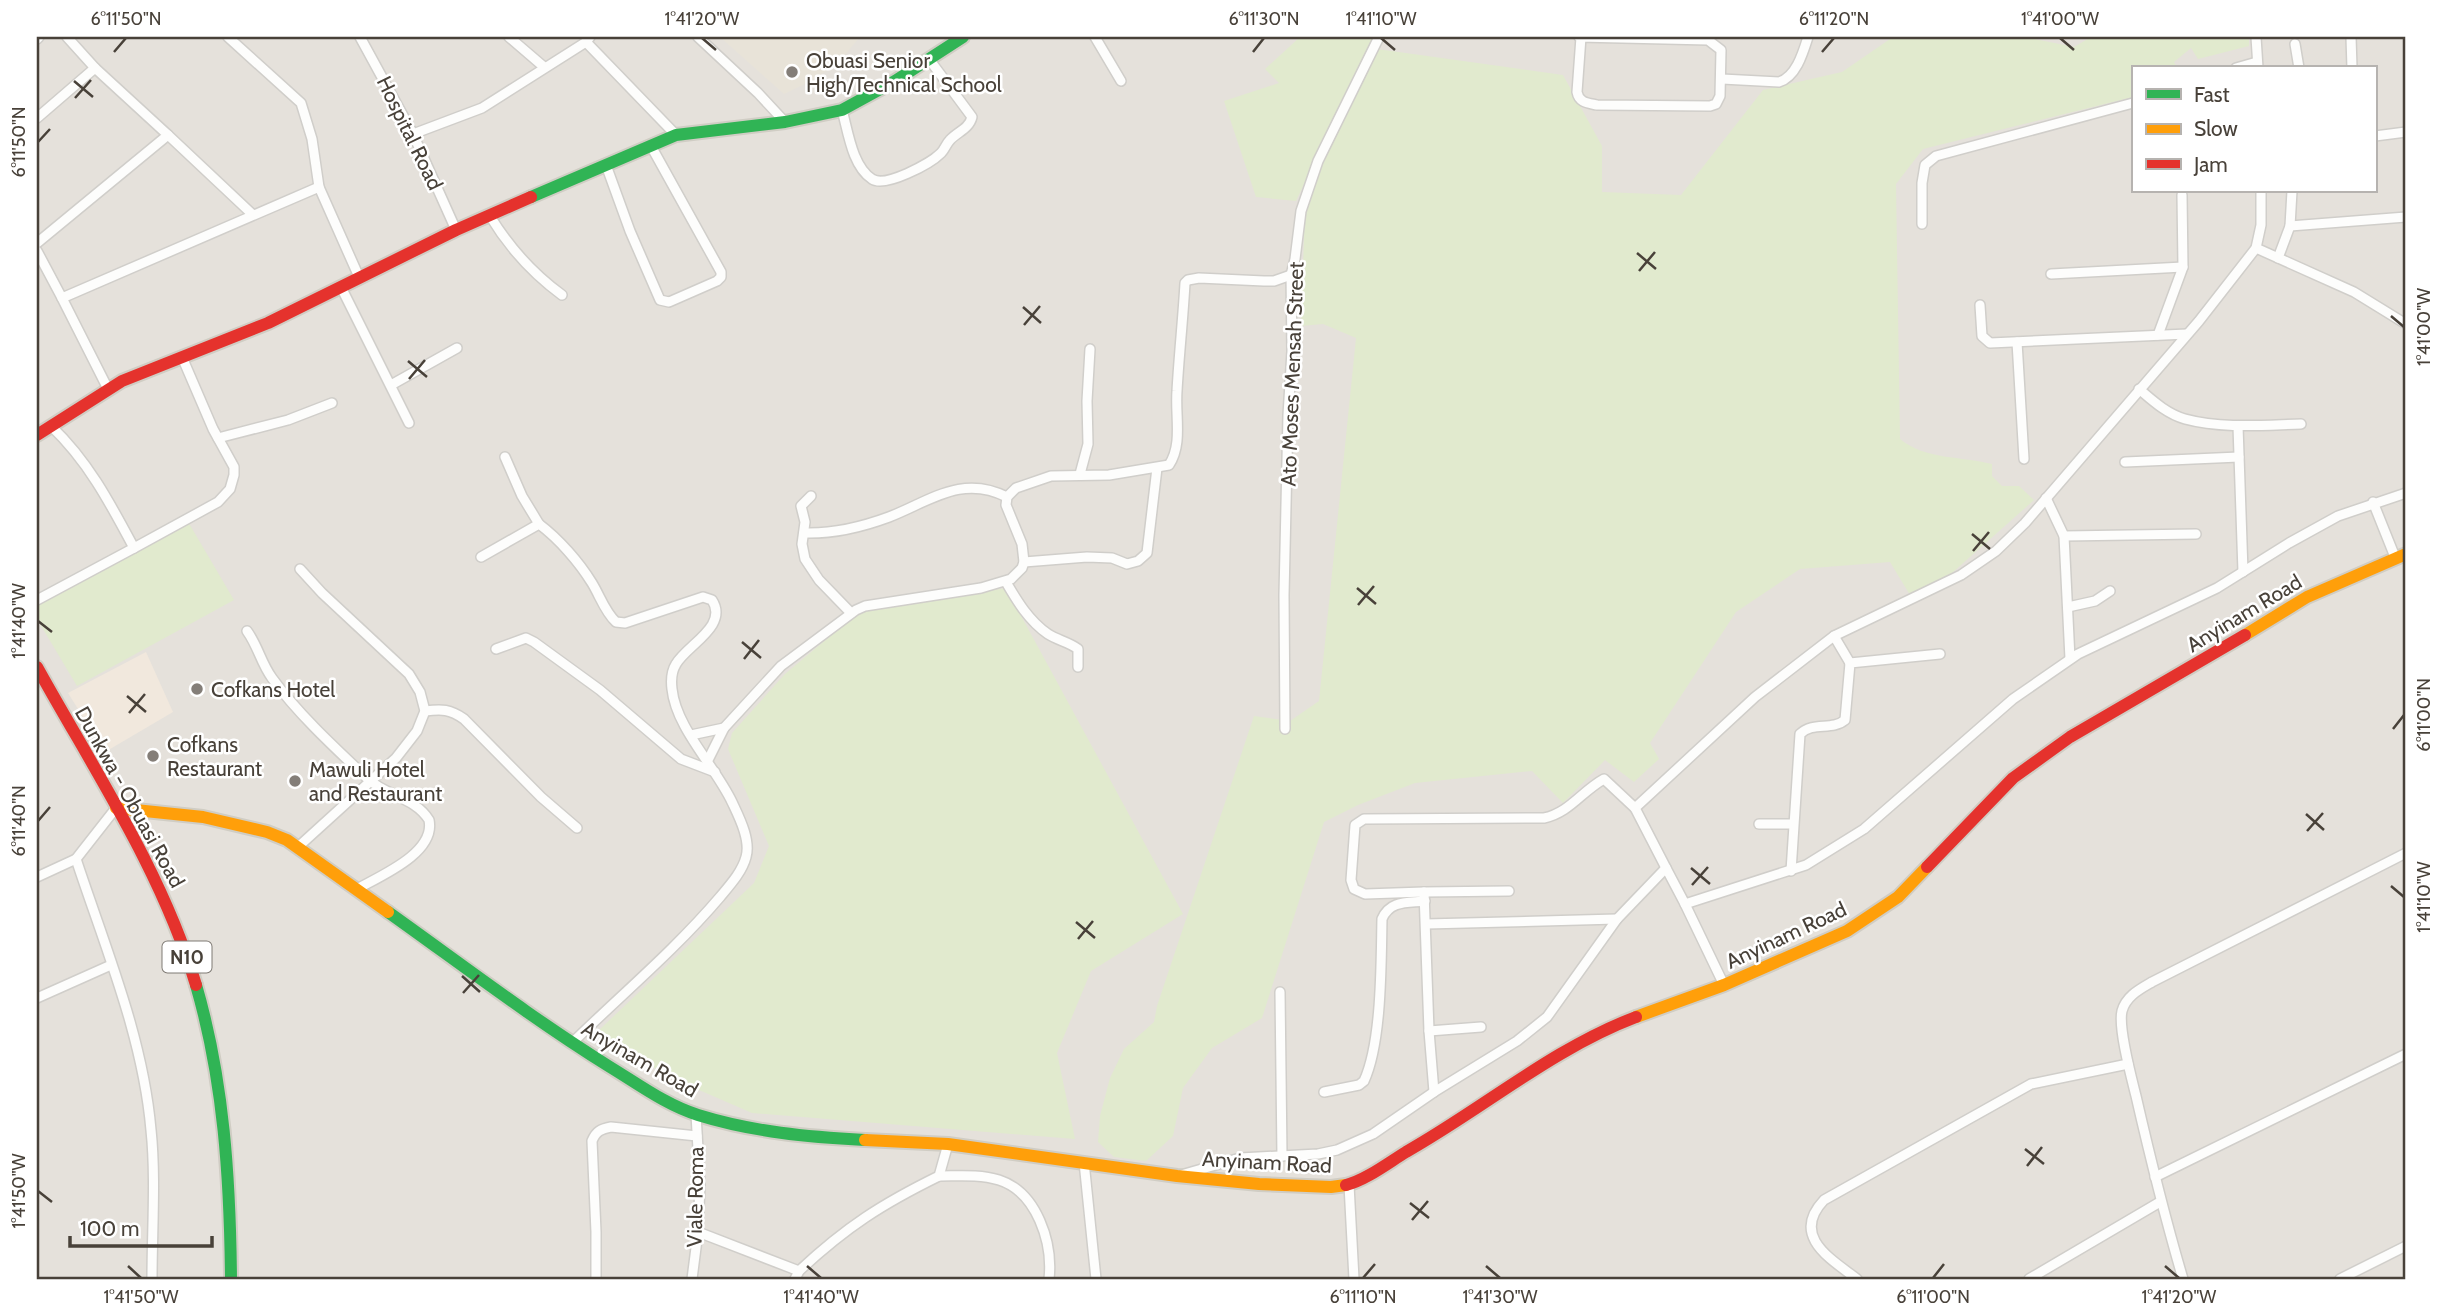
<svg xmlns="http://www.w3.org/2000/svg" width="2443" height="1316" font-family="Cabin,sans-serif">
<rect width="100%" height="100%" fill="#f2f0ec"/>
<!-- residential -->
<path fill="#e5e1db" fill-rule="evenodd" d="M 37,37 L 2406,37 L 2406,1279 L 37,1279 ZM 2133,68 L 2375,68 L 2375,191 L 2133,191 Z"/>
<!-- commercial -->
<polygon fill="#f1e8dd" points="146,652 173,712 105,752 68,693"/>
<!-- education -->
<polygon fill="#e8e3d8" points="720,37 860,37 837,64 811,81 784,94"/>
<!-- green -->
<g fill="#e1eace">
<polygon points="1300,37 1374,37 1296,201 1256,197 1224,101 1279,83 1265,69"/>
<path d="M 1893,37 L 2024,37 L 2074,47 L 2091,37 L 2249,37 L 2249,46 L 2198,59 L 2191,48 L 2174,62 L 2177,68 L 2133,68 L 2133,97 L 1923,149 L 1896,184 L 1900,439 C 1926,460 1961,456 1992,464 L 1992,476 L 2002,486 L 2019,486 L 2034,500 L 1952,573 L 1910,595 L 1890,562 L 1800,569 L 1736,612 L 1650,743 L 1659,759 L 1634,782 L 1605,760 L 1563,803 L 1532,771 L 1415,783 L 1358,805 L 1324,822 L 1262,1018 L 1212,1048 L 1183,1088 L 1173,1136 L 1146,1161 L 1114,1157 L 1098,1142 L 1100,1116 L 1110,1078 L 1124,1049 L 1154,1022 L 1157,1006 L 1254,716 L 1290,721 L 1319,701 L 1356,338 L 1323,324 L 1301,326 L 1305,208 L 1333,140 L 1377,49 L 1563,75 L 1602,146 L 1602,192 L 1681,195 L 1763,90 L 1842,72 Z"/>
<polygon points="187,520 234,600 77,686 37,619 37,604"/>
<polygon points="1006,588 1183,914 1091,971 1057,1053 1075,1139 752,1113 669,1077 597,1032 754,883 769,846 728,749 732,733 785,674 860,611"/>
</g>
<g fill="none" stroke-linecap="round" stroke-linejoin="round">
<!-- street casing -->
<g stroke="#d0ceca" stroke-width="12">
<g id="street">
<polyline points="228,37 301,103 312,139 319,187"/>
<polyline points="360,37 413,134 456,230"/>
<polyline points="509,37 544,67"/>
<polyline points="698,37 758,93 785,122"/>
<polyline points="1095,37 1121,81"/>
<path d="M 1579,37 L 1708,40 L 1721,50 L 1720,96 L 1716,104 L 1710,106 L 1597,105 C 1588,103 1579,103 1577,92 L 1581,37"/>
<polyline points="2256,37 2258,68"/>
<polyline points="2351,37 2352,68"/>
<polyline points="37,39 39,37"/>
<polyline points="586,42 676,135"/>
<polyline points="2295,44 2299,68"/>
<polyline points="2236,68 2257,62"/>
<path d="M 1722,79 L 1779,82 C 1796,77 1803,53 1808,37"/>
<path d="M 842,110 C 848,131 852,166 872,179 C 885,188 930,164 941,153 C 945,149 946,144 950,140 C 957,132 969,129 972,117 L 929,59"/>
<polyline points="37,118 95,68"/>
<polyline points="413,134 482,108 586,42 590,37"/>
<polyline points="168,135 252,214"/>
<polyline points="2375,136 2406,132"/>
<polyline points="606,165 630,231 660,300 669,302 717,281 721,277 721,272 651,146"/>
<path d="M 490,216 C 510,249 532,273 562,295"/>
<polyline points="1922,224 1922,183 1925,165 1936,156 2133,103"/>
<polyline points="2290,226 2406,217"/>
<polyline points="37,243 168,135 95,68 67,37"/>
<polyline points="2256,248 2354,292 2406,324"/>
<polyline points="37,251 62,298"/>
<polyline points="2278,258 2290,226 2292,191"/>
<polyline points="2051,274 2183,267"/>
<polyline points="341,287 409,423"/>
<polyline points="1980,305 1982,336 1990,343 2187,334"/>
<polyline points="2158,335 2183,267 2182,195"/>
<polyline points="2017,342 2024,459"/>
<polyline points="391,385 457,348"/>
<polyline points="108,389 62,298 319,187 359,277"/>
<path d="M 2139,389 C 2153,401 2167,414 2185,419 C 2222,429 2264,425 2301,424"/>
<polyline points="2238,426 2243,572"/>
<polyline points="218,438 288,420 332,403"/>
<polyline points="505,457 522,496 539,524"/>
<polyline points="2125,462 2239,457"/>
<polyline points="1080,474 1088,444 1087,401 1090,349"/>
<polyline points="811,496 801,506 805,522 802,544 805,559 819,580 851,613"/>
<polyline points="2046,498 2064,536 2070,659"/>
<polyline points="2373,502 2395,557"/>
<path d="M 804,533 C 833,534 862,527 889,517 C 930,501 962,474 1007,497"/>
<polyline points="2064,536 2196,534"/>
<polyline points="134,548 218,502 230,489 234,475 234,467 213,429 182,357"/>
<path d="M 481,557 L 539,524 C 559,539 579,562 592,583 C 600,596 605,612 616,622 L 625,623 L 703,597 L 712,600 C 729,626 687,645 676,664 C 671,672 671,681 672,689 C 676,728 715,766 732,802 C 739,817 751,840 746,857 C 742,872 730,885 720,897 C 675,950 621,995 572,1043"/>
<polyline points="1024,562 1087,557 1112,558 1127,564 1138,561 1147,553 1157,468"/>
<path d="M 1006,582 C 1017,601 1029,621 1048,634 C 1057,640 1069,642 1078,649 L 1078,667"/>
<path d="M 37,600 L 134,548 C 110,503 88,461 51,426"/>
<polyline points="2068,607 2095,601 2110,591"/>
<path d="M 247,631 C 258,646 261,663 272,678 C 298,714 335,748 368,779 C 386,796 415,797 429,820 C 436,853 380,876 355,890"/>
<polyline points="1834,636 1850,663"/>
<polyline points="496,649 526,638 534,642 600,690 681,759 715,772"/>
<path d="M 425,711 C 442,709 450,709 464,719 L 541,797 L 577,828"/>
<polyline points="1285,729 1284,595 1288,415 1292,351 1291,275 1295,259 1301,211 1318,161 1379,37"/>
<polyline points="691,735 724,728"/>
<path d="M 708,760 L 724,728 L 781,666 L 856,610 L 865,606 L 981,588 L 1011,579 L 1022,568 L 1024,562 L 1022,544 L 1006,505 L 1007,497 L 1016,488 L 1051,476 L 1109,475 L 1169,465 C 1183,444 1175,416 1177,391 C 1179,355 1183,319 1185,283 L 1188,280 L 1199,278 L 1264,281 L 1274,281 L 1291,275"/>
<polyline points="1759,824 1793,824"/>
<polyline points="298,847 396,758 417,731 425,711 420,692 409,674 322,593 300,569"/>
<path d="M 76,859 C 105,947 143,1037 151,1130 C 156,1177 152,1232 152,1279"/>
<polyline points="1666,868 1635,808 1755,697 1834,636 1961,575 1996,551 2025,523 2199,321 2256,248 2261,225 2261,191"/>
<path d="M 1791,871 L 1800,734 C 1813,721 1832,731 1845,720 L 1850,663 L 1940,654"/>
<polyline points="37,877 76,859 116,808"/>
<polyline points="1424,892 1509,891"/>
<polyline points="1685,904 1806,865 1864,829 2013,699 2078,654 2217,588 2289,543 2338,516 2406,493"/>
<polyline points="1426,924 1617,919"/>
<polyline points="1280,992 1282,1156"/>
<polyline points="37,998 111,965"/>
<polyline points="1429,1031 1481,1027"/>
<path d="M 1324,1092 L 1359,1085 L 1364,1081 C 1382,1042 1381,963 1382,919 C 1390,900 1408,903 1425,901"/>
<path d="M 1434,1092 L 1429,1031 L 1424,892 L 1365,894 L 1354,889 L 1351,880 L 1355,825 L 1364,819 L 1544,818 C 1569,813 1582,791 1604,779 L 1635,808"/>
<polyline points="1084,1162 1096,1279"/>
<polyline points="1181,1175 1240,1158 1318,1154 1337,1150 1373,1134 1434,1092 1517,1041 1547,1017 1617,919 1666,868 1685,904 1724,985"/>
<path d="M 939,1176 C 959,1176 979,1174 999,1180 C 1037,1192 1053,1243 1049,1279"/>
<polyline points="2155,1177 2406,1054"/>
<polyline points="1349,1185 1354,1279"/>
<polyline points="698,1232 799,1271"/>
<path d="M 596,1279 L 596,1232 L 592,1141 C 596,1131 601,1129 611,1127 L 697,1136"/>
<polyline points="692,1279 698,1232 700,1185 696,1114"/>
<path d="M 795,1279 L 799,1271 C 846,1227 882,1204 939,1176 L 948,1144"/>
<path d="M 1857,1279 C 1831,1259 1790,1236 1824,1200 L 2031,1084 L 2128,1064"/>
<polyline points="2029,1279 2160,1202"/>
<path d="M 2183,1279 C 2165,1218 2150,1157 2136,1096 C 2131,1076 2118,1028 2122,1011 C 2126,996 2140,989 2152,982 L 2406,853"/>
<polyline points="2340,1279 2406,1246"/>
</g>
</g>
<!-- fast casing -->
<g stroke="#d0cdc4" stroke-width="16">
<g id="fast">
<polyline points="531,197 676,135 785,122 842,110 895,81 963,37"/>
<path d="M 388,912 C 461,964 533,1019 610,1067 C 638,1084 666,1105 698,1115 C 753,1132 808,1137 865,1140"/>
<path d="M 196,985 C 224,1081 230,1179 231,1279"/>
</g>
</g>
<!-- slow casing -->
<g stroke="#d0cdc4" stroke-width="16">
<g id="slow">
<polyline points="2245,635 2307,597 2406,554"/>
<polyline points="116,808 203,817 267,832 287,840 388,912"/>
<polyline points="1636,1017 1724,985 1847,931 1898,897 1927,867"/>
<polyline points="865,1140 948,1144 1177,1176 1259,1184 1331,1187 1346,1185"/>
</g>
</g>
<!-- jam casing -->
<g stroke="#d0cdc4" stroke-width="16">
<g id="jam">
<polyline points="37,435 122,381 268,323 456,230 531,197"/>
<path d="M 37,667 C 94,770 162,871 196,985"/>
<polyline points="1927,867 2013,778 2070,737 2245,635"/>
<path d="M 1346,1185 C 1366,1180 1388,1163 1406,1152 C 1484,1108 1552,1049 1636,1017"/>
</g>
</g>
<!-- street -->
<use href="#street" stroke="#fdfdfc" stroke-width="9"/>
<!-- fast -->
<use href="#fast" stroke="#30b455" stroke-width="12"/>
<!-- slow -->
<use href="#slow" stroke="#ff9f0a" stroke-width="12"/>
<!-- jam -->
<use href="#jam" stroke="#e5322d" stroke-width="12"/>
</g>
<!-- ticks -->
<path fill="none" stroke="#484139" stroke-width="2.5" d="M 702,38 L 716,50M 1381,38 L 1395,50M 2060,38 L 2074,50M 114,52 L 126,38M 1253,52 L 1264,38M 1822,52 L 1834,38M 74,81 L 93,97M 75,98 L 91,80M 38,142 L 50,129M 1637,253 L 1656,269M 1639,271 L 1655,252M 1023,307 L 1041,323M 2391,316 L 2404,327M 1024,325 L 1040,306M 408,361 L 427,377M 409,379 L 425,360M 1972,534 L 1990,549M 1973,551 L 1989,532M 1357,588 L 1376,604M 1358,605 L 1374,586M 38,621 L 52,632M 742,642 L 761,658M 744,659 L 759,640M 127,696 L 146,712M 129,713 L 145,694M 2393,729 L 2404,715M 2306,814 L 2324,830M 38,821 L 50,807M 2307,831 L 2323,813M 1691,868 L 1710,884M 1692,885 L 1708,867M 2391,886 L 2404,897M 1076,922 L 1095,938M 1078,939 L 1093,921M 462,976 L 480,992M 463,993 L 479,975M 2025,1149 L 2044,1164M 2027,1166 L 2042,1147M 38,1191 L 52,1202M 1410,1203 L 1429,1218M 1412,1220 L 1428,1201M 128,1266 L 141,1278M 807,1266 L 821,1278M 1486,1266 L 1500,1278M 2165,1266 L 2179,1278M 1363,1278 L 1375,1264M 1933,1278 L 1944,1264"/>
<!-- markers -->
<g fill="#847e78" stroke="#fff" stroke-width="2.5">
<circle cx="792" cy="72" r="7"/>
<circle cx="197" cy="689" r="7"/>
<circle cx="153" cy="756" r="7"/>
<circle cx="295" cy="781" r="7"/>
</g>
<g text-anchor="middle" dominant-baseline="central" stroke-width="5" stroke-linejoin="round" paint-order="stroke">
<!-- shield labels -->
<rect fill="#fff" stroke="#7f7a74" stroke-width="2" x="162.5" y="941.5" width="49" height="31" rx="5"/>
<g font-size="19" font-weight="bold" fill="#484139">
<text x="187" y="957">N10</text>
</g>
<!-- poi labels -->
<g font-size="21" fill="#484139" stroke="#fff" text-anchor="start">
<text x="806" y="60">Obuasi Senior<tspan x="806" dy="24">High/Technical School</tspan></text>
<text x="211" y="689">Cofkans Hotel</text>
<text x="167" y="744">Cofkans<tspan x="167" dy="24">Restaurant</tspan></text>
<text x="309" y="769">Mawuli Hotel<tspan x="309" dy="24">and Restaurant</tspan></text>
</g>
<!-- street labels -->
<g font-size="21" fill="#484139" stroke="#fff">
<text transform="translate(410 133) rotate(64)">Hospital Road</text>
<text transform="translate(1292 374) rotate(-88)">Ato Moses Mensah Street</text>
<text transform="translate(2244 613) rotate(-31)">Anyinam Road</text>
<text transform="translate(130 797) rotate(61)">Dunkwa - Obuasi Road</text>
<text transform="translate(1786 935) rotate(-25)">Anyinam Road</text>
<text transform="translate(640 1059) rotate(30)">Anyinam Road</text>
<text transform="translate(1267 1162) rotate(3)">Anyinam Road</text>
<text transform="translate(695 1197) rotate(-89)">Viale Roma</text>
</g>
</g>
<!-- border -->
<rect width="2443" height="1316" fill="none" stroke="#ffffff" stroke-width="77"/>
<!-- legend -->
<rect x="2132" y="66" width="245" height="126" fill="#ffffff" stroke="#b6b3b0" stroke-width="2"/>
<rect x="2146" y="89" width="35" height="10" fill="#30b455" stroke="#b6b3b0" stroke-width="2"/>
<text x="2194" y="102" font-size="21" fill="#484139">Fast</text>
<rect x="2146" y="124" width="35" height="10" fill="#ff9f0a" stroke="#b6b3b0" stroke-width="2"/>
<text x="2194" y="136" font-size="21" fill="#484139">Slow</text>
<rect x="2146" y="159" width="35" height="10" fill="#e5322d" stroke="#b6b3b0" stroke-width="2"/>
<text x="2194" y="172" font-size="21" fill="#484139">Jam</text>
<!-- scale -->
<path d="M70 1236v10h142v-10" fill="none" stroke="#484139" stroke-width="3.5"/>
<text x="80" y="1236" font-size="21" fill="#484139" stroke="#ffffff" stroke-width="5" paint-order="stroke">100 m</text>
<rect x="38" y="38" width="2366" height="1240" fill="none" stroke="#484139" stroke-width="2.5"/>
<g font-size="18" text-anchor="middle" fill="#484139">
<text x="126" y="25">6°11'50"N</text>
<text x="702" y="25">1°41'20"W</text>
<text x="1264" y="25">6°11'30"N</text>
<text x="1381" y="25">1°41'10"W</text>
<text x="1834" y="25">6°11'20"N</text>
<text x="2060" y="25">1°41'00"W</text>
<text transform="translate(19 142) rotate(-90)" y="6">6°11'50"N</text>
<text transform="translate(2424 327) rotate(-90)" y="6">1°41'00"W</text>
<text transform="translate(19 621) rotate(-90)" y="6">1°41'40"W</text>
<text transform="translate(2424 715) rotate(-90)" y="6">6°11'00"N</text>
<text transform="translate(19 821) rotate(-90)" y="6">6°11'40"N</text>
<text transform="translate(2424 897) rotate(-90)" y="6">1°41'10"W</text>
<text transform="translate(19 1191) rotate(-90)" y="6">1°41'50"W</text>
<text x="141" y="1303">1°41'50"W</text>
<text x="821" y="1303">1°41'40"W</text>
<text x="1363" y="1303">6°11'10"N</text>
<text x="1500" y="1303">1°41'30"W</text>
<text x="1933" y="1303">6°11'00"N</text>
<text x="2179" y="1303">1°41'20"W</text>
</g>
</svg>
